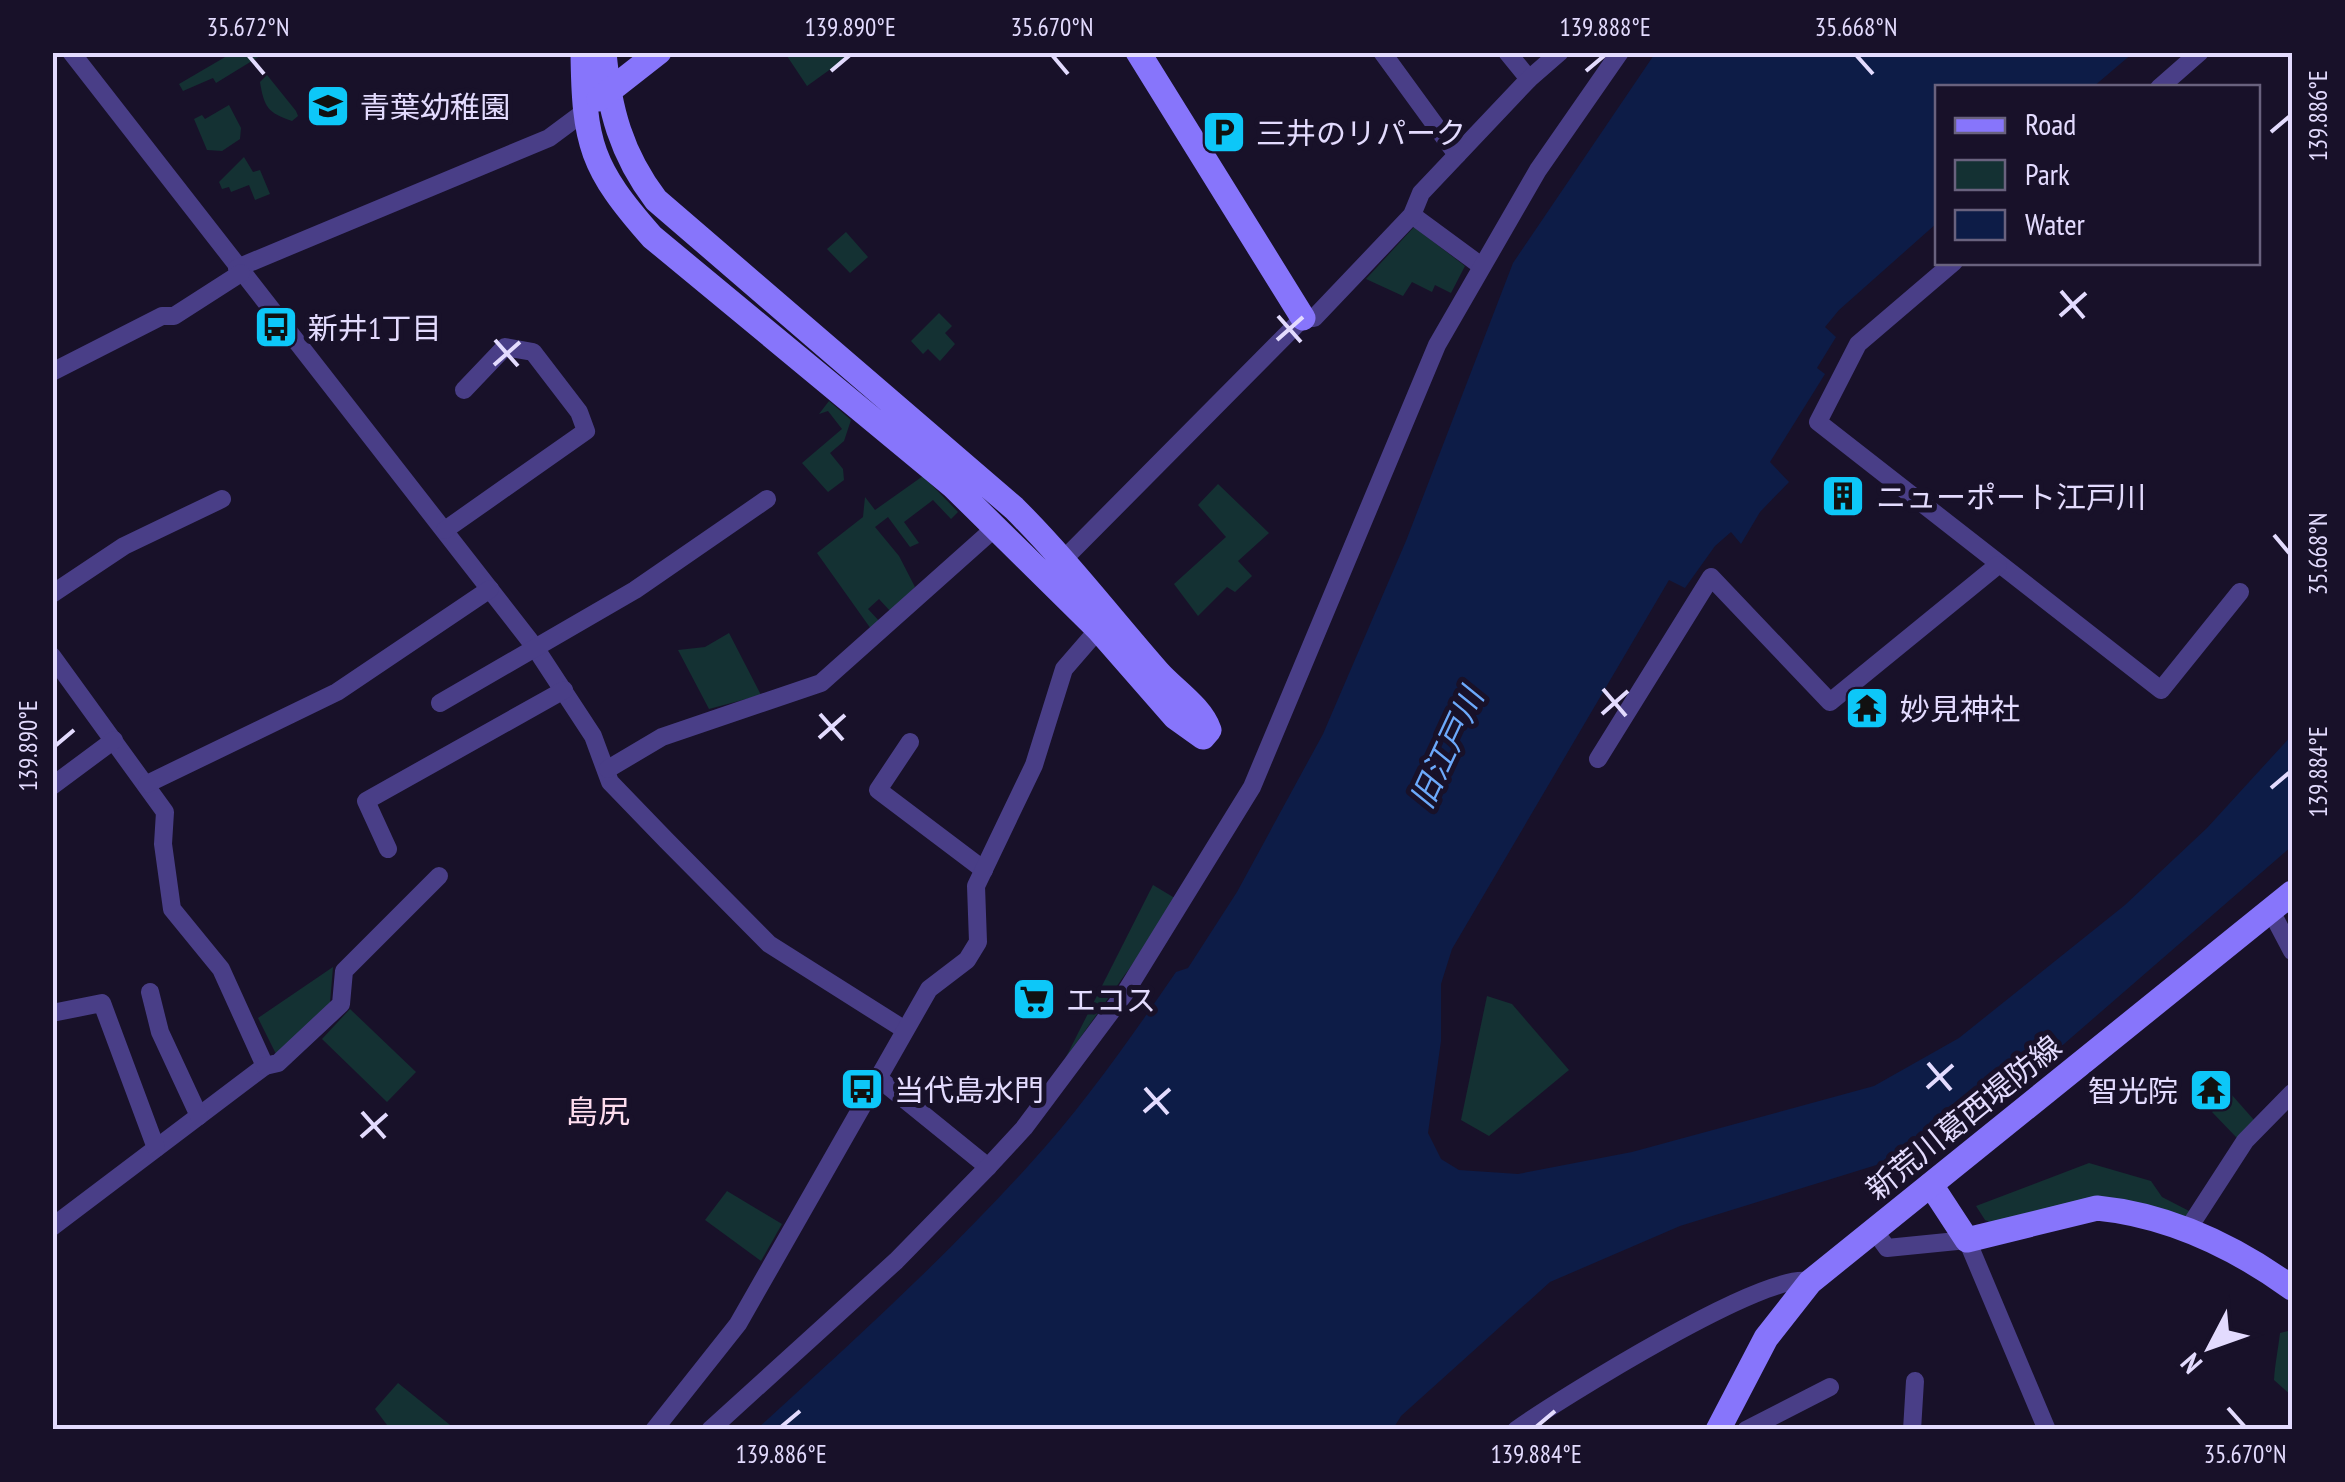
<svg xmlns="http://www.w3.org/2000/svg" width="2345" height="1482" font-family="'PT Sans Narrow','Noto Sans JP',sans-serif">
<rect width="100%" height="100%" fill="#181129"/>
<!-- green -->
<g fill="#143133">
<polygon points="232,53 265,53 216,83 213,78 183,91 179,84"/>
<polygon points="785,53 853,53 807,86"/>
<path d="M 267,75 L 296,111 L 298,116 L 292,121 C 268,113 264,107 260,82 Z"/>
<polygon points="229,105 241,128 240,139 222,151 207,150 194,119 202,115 205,119"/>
<polygon points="244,157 253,172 260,170 270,194 255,200 249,185 231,192 229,187 222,189 219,182"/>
<polygon points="1414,227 1465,266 1451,293 1435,285 1432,292 1412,282 1403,296 1366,279"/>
<polygon points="846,232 868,257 850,273 827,249"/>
<polygon points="939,313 952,326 945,333 955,344 940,361 928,349 923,354 911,341"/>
<polygon points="829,401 851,420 844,441 830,453 843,469 844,480 828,492 802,463 842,429 828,411 819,414"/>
<polygon points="923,476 958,512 951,519 933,500 904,522 919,543 910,547 888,517 875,527 899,556 915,587 891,612 879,599 868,609 880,622 871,629 817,553 863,517 865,497 875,510"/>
<polygon points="1218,484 1269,533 1238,561 1252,576 1235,592 1227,587 1198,616 1174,584 1226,537 1198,505"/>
<polygon points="729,633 761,695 709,709 678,650 705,647"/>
<polygon points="1153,885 1178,900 1065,1059"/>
<polygon points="333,967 330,1003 277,1056 258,1018"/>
<polygon points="1487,996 1512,1004 1569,1070 1489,1136 1461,1120"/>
<polygon points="350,1009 416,1072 387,1102 322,1039"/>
<polygon points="2231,1094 2254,1120 2237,1138 2212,1112"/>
<polygon points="2089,1163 2151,1181 2162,1197 2193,1213 2186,1222 2117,1199 1996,1225 1985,1220 1976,1206"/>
<polygon points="727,1191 782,1224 761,1261 705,1220"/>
<path d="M 2288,1331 L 2292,1333 L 2292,1396 L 2274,1380 C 2275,1364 2278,1350 2280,1333 Z"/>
<polygon points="398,1383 455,1429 390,1429 375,1409"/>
</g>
<!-- water -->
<path fill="#0d1c47" d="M 1656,52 L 2133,53 L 2093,87 L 1938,88 L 1937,223 L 1839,310 L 1825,327 L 1836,337 L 1817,368 L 1825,374 L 1770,462 L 1789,482 L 1760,512 L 1741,544 L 1731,532 L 1715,546 L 1685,588 L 1669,580 L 1452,949 L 1441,984 L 1441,1041 L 1428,1133 L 1441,1159 L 1459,1170 L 1518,1174 L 1632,1152 L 1874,1086 L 1959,1038 L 2125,905 L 2207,828 L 2292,735 L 2292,846 L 2011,1090 L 1952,1132 L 1899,1158 L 1680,1226 L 1550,1282 L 1401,1416 L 1393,1429 L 757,1429 C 850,1344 944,1259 1029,1165 C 1084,1105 1130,1039 1176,972 L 1188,968 L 1237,892 L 1323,734 L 1406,541 L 1513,263 Z"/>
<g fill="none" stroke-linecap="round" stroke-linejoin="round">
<!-- street -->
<g stroke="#493e87" stroke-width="18">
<polyline points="71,52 534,646 593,736 610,782 666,840 769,944 905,1030"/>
<polyline points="1382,52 1457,155"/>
<polyline points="1507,52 1529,79"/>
<polyline points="2159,88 2200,52"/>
<polyline points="1412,215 1480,265"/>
<polyline points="1954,262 1858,344 1818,422 2161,690 2240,592"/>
<polyline points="237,268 549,138 584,112"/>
<polyline points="52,372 162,316 174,316 241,273"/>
<polyline points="445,530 586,431 579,412 533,352 505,347 464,390"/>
<polyline points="1057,566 1303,318 1314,318 1412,215 1421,193 1529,79 1560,52"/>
<polyline points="52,594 124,546 222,499"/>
<polyline points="52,656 165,812 163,844 172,909 221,969 265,1066 52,1227"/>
<polyline points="440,703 635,590 767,499"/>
<polyline points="910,742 878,790 984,870"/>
<polyline points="1598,759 1711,577 1830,702 1998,565"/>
<polyline points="608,769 662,737 821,683 996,527"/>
<polyline points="147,784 337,692 490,589"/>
<polyline points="52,786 114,740"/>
<polyline points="388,849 366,801 564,690"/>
<polyline points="2272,913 2292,951"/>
<polyline points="150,992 160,1032 199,1116"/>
<polyline points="52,1013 102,1003 156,1148"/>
<polyline points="265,1066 278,1063 341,1004 344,971 439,876"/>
<polyline points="877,1077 988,1167"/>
<polyline points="2188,1229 2245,1141 2292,1093"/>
<polyline points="1874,1230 1887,1248 1967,1240 2047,1430"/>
<polyline points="654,1430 738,1324 929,989 967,960 978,942 976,886 1034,765 1064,669 1103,624"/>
<polyline points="710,1430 896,1261 988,1167 1024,1128 1125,993 1252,787 1437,345 1538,170 1620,52"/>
<path d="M 1516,1430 C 1555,1402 1774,1265 1810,1282"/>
<polyline points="1746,1430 1830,1387"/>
<polyline points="1912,1430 1915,1381"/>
</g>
<!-- secondary -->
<g stroke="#8775fb" stroke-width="25">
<path d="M 583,52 C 584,144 591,168 652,237 L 953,486 L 1098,629 L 1175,717 L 1203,737 L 1209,730 C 1201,707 1174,690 1158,672 C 1110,617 1066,560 1014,508 L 656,200 C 621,154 609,109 604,52"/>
<polyline points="1138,52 1303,318"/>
<polyline points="599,99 659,52"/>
<path d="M 1931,1185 L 1967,1240 L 2097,1208 C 2168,1215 2235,1247 2292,1288"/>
<polyline points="1718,1430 1766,1338 1810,1282 2292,893"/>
</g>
</g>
<!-- ticks -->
<path fill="none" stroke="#e3dbfe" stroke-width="4" d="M 248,55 L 264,74M 1052,55 L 1068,74M 1856,55 L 1873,74M 831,71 L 850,55M 1586,71 L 1605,55M 2271,132 L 2290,116M 2061,291 L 2084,318M 1278,316 L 1301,342M 2060,316 L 2086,293M 495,340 L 518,366M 1277,340 L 1303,317M 494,365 L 520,342M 2274,535 L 2290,554M 1603,689 L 1626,716M 820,714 L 843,740M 1602,714 L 1628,691M 819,738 L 845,715M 55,746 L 74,730M 2271,788 L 2290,772M 1928,1063 L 1951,1090M 1145,1088 L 1168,1114M 1927,1088 L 1953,1065M 362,1112 L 385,1138M 1144,1112 L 1170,1089M 361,1137 L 387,1114M 2228,1408 L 2245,1427M 781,1427 L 800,1411M 1536,1427 L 1555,1411"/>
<!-- icons -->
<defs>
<g id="school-square" transform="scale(2.25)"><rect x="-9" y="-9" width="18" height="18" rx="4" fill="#0dc7f8" stroke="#181129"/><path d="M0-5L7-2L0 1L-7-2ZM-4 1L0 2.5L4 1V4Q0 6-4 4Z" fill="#111"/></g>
<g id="parking-square" transform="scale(2.25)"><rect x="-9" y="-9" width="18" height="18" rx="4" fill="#0dc7f8" stroke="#181129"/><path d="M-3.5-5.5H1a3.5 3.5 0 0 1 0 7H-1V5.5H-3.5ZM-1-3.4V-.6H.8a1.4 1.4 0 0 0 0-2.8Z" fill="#111"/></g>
<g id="bus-square" transform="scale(2.25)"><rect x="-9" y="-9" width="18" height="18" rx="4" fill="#0dc7f8" stroke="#181129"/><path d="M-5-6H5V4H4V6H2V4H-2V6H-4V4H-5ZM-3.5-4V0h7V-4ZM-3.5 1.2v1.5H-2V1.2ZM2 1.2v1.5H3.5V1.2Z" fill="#111"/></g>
<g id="building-square" transform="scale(2.25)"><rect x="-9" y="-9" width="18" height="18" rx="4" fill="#0dc7f8" stroke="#181129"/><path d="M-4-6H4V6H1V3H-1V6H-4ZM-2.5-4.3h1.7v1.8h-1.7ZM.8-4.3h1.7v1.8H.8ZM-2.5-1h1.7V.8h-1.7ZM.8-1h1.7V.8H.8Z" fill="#111"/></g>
<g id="temple-square" transform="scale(2.25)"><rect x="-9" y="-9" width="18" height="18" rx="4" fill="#0dc7f8" stroke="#181129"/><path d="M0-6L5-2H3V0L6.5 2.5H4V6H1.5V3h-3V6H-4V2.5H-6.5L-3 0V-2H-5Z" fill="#111"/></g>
<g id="supermarket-square" transform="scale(2.25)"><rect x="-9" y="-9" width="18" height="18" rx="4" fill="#0dc7f8" stroke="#181129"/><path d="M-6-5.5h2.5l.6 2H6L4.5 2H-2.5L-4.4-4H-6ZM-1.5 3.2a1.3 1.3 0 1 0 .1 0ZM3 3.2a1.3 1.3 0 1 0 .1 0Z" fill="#111"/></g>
</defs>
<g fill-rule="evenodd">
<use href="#school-square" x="328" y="106"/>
<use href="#parking-square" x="1224" y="132"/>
<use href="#bus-square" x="276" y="327"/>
<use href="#building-square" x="1843" y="496"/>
<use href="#temple-square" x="1867" y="708"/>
<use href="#supermarket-square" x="1034" y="999"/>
<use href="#bus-square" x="862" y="1089"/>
<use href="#temple-square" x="2211" y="1090"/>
</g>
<g text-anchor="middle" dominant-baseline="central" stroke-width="10" stroke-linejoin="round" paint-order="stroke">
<!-- poi labels -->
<g font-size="30" fill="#e3dbfe" stroke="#181129" text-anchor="start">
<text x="360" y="106">青葉幼稚園</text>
<text x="1256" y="132">三井のリパーク</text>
<text x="308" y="327">新井1丁目</text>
<text x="1876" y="496">ニューポート江戸川</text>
<text x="1900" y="708">妙見神社</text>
<text x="1066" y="999">エコス</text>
<text x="894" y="1089">当代島水門</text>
<text x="2178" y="1090" text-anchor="end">智光院</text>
</g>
<!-- street labels -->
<g font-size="30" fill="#e3dbfe" stroke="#181129">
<text transform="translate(1963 1117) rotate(-39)">新荒川葛西堤防線</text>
</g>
<!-- water labels -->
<g font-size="32" font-style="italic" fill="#6ca9fb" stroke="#181129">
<text transform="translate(1446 748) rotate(-65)">旧江戸川</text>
</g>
<!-- neighbourhood labels -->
<g font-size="32" fill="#feddee" stroke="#181129">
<text x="598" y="1111">島尻</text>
</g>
</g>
<!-- border -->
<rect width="2345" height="1482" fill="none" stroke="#181129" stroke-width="110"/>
<!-- legend -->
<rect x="1935" y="85" width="325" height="180" fill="#181129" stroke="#69627e" stroke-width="2.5"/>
<rect x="1955" y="118" width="50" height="15" fill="#8775fb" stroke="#69627e" stroke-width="2.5"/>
<text x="2025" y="135" font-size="30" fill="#e3dbfe">Road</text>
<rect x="1955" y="160" width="50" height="30" fill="#143133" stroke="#69627e" stroke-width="2.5"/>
<text x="2025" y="185" font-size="30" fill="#e3dbfe">Park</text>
<rect x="1955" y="210" width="50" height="30" fill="#0d1c47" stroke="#69627e" stroke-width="2.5"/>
<text x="2025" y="235" font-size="30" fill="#e3dbfe">Water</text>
<!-- north arrow -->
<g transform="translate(2210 1347) rotate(229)" stroke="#181129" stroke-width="8" paint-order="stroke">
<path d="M0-8L18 38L0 25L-18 38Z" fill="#e3dbfe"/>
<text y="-15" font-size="28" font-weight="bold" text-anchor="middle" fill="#e3dbfe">N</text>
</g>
<rect x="55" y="55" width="2235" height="1372" fill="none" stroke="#e3dbfe" stroke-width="4"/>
<g font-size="25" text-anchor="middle" fill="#e3dbfe">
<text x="248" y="36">35.672°N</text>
<text x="850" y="36">139.890°E</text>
<text x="1052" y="36">35.670°N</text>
<text x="1605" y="36">139.888°E</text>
<text x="1856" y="36">35.668°N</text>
<text transform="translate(2318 116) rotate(-90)" y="9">139.886°E</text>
<text transform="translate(2318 554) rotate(-90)" y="9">35.668°N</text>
<text transform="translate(28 746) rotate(-90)" y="9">139.890°E</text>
<text transform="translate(2318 772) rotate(-90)" y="9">139.884°E</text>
<text x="781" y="1463">139.886°E</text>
<text x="1536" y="1463">139.884°E</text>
<text x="2245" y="1463">35.670°N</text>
</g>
</svg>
